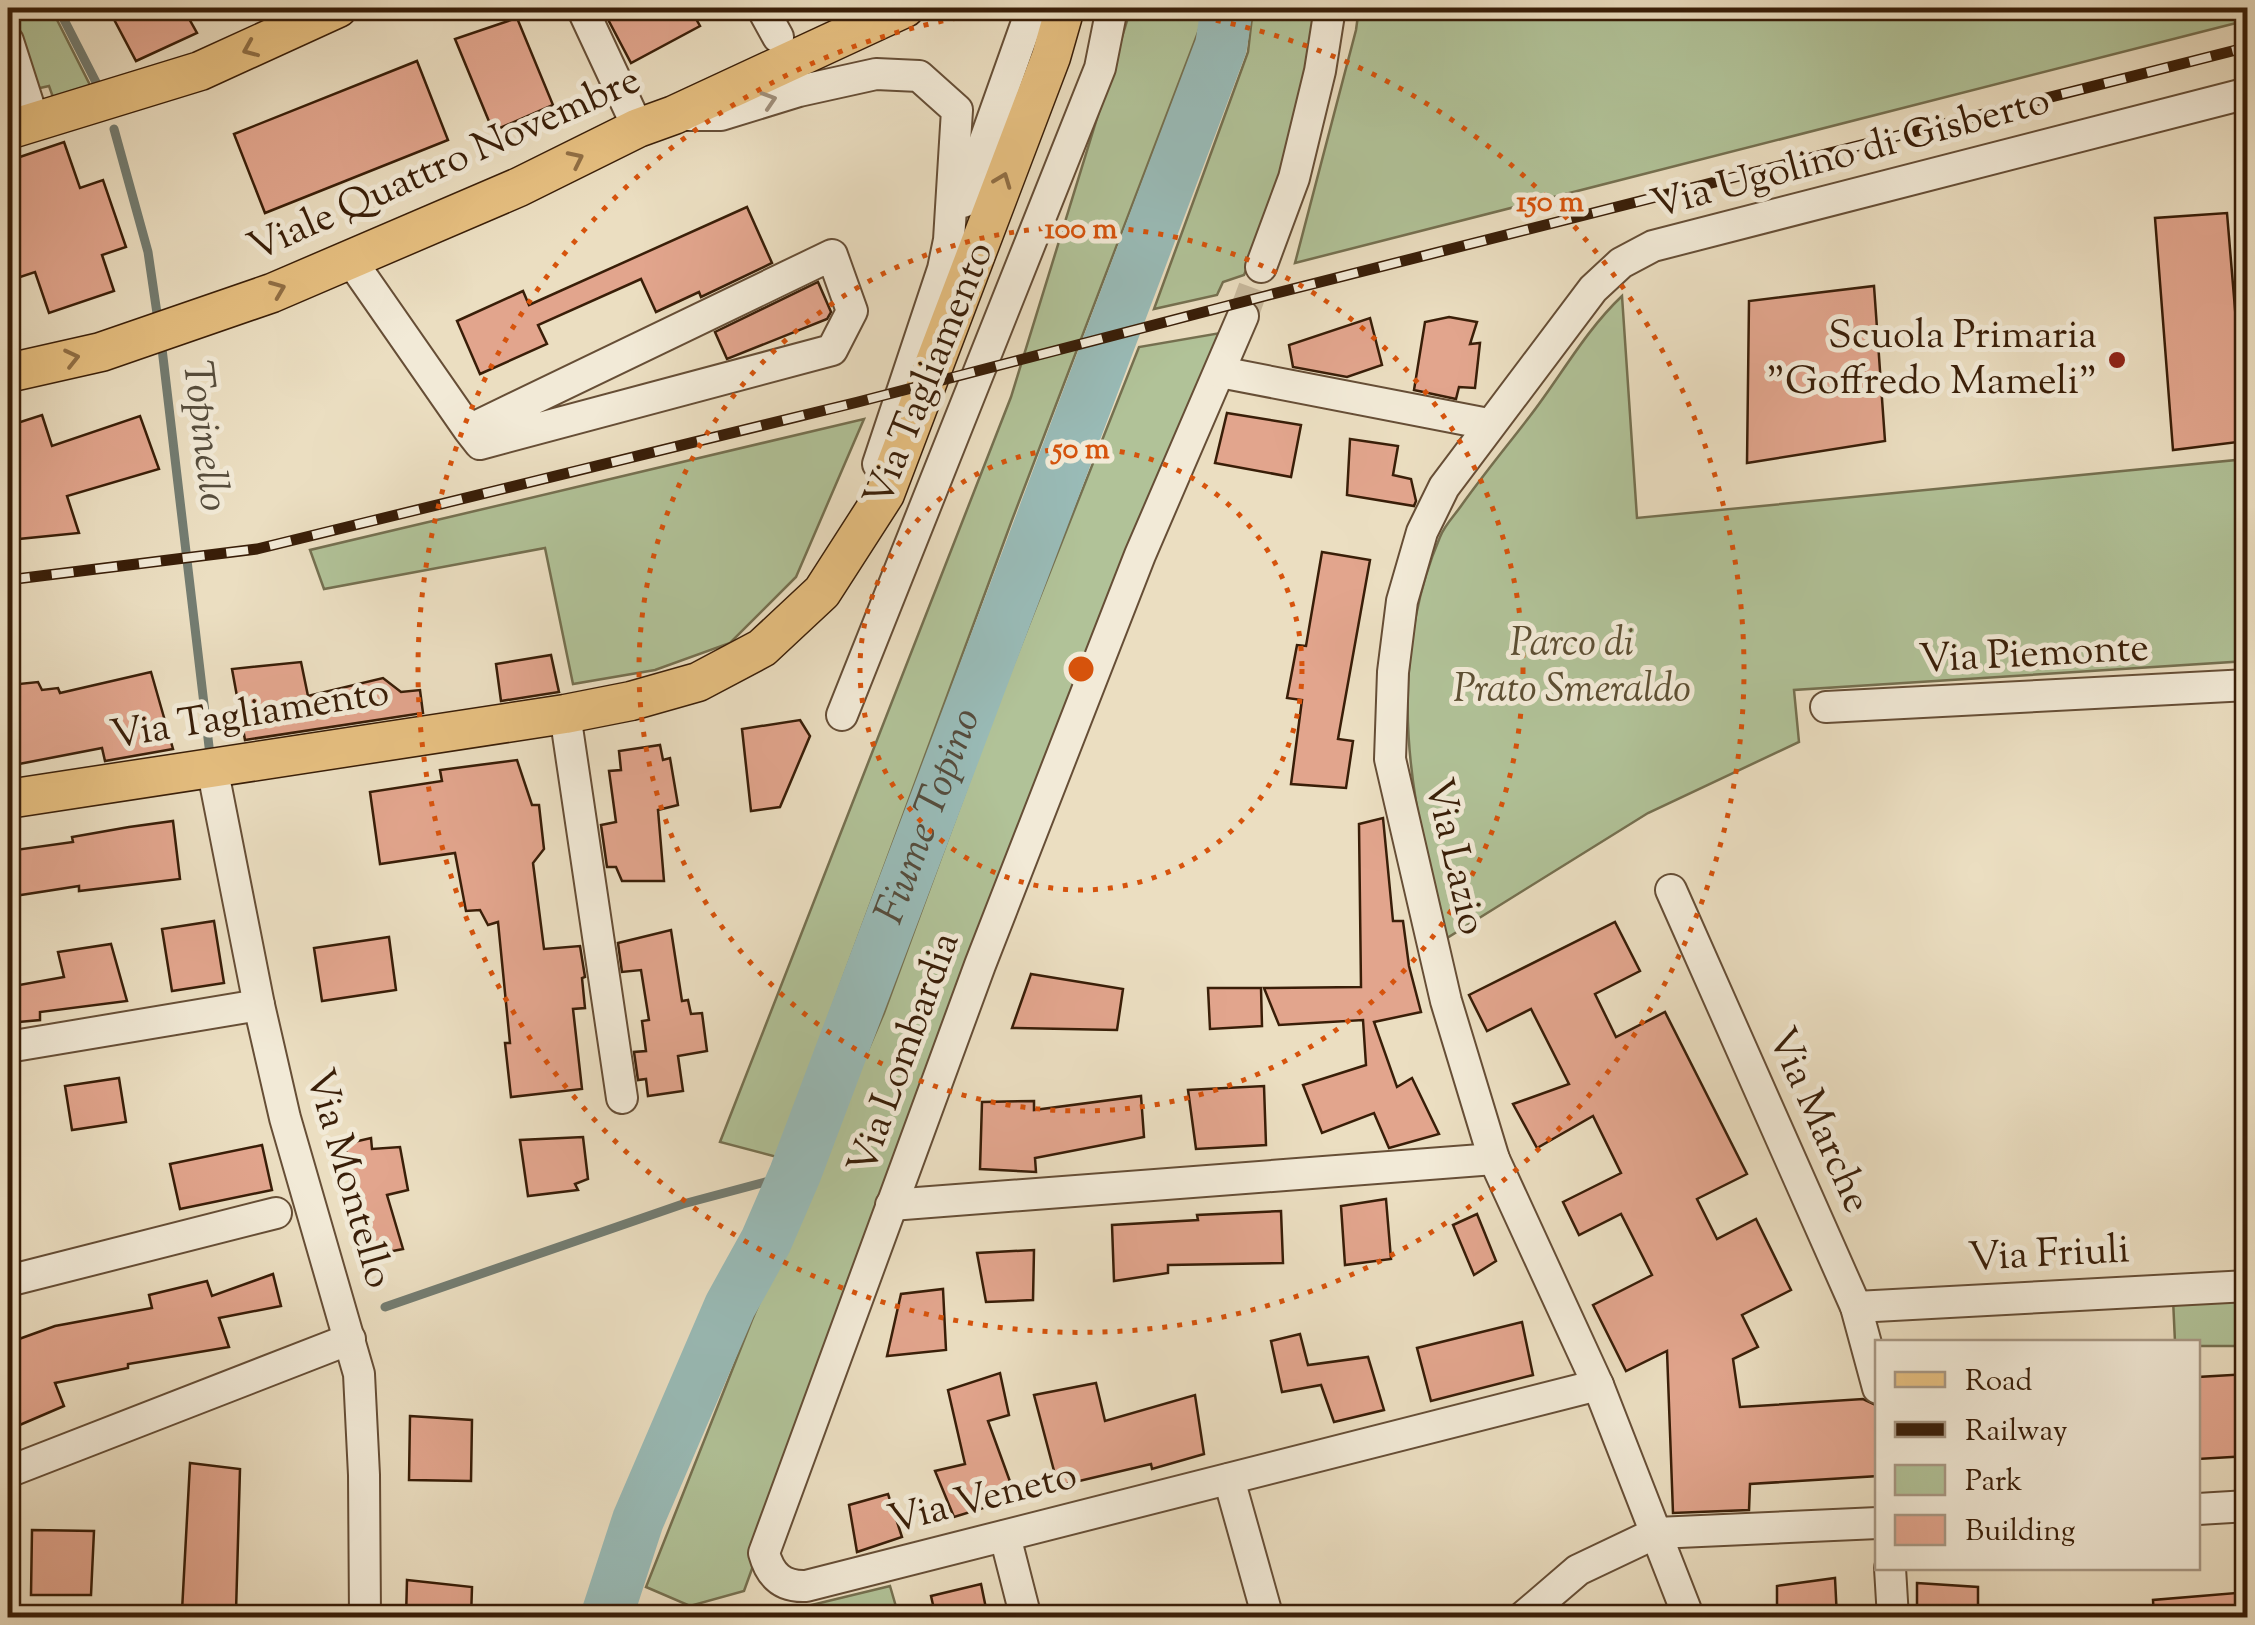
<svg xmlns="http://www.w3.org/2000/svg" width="2255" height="1625" font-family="'Sorts Mill Goudy',serif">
<rect width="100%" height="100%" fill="#ebdec1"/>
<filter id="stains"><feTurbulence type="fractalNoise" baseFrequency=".002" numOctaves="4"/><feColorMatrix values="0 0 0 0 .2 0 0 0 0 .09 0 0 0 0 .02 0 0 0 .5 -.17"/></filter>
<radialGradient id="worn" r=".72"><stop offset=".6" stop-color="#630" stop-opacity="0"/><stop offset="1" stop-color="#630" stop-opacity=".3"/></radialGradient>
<!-- green -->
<g fill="#b1c298" stroke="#757050" stroke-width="2.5">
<polygon points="8,8 51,8 93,91 54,100 49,86 31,90"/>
<polygon points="1131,8 1202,8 1202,22 1012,520 777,1157 720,1142 1011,397"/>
<polygon points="1253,8 1313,8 1314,35 1281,189 1244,275 1223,282 1217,295 1154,309 1248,52"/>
<polygon points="1359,8 2247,8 2248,20 1295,263 1356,30"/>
<path d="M 1622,296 L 1637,518 L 2247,459 L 2247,661 L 1794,690 L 1799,742 L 1648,813 L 1447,938 C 1410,806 1384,668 1440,537 C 1444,526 1454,516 1461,506 C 1483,475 1507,446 1530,416 C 1561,376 1585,331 1622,296 Z"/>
<polygon points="1226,332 950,1019 744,1591 690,1606 646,1587 752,1320 884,1013 996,708 1139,347"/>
<polygon points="864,419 796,577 730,643 655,670 573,684 545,548 324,589 310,550"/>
<polygon points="2247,1296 2247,1346 2198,1346 2198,1342 2175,1342 2173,1299"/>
<polygon points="890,1586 899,1617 766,1617 766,1616"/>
</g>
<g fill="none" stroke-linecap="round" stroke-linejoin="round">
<!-- stream -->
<g stroke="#737c71" stroke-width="9">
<polyline points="58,8 99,88"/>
<polyline points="114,129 148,252 158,320"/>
<polyline points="161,340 210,755"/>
<polyline points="385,1307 683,1204 795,1174"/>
</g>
<!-- river -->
<path stroke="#99bbb7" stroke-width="52" id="s1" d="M 606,1618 L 638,1520 L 730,1306 L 766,1241 L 795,1174 L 1221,46 L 1227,8"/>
</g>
<!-- building -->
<g fill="#e2a58d" stroke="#391e08" stroke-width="2.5">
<polygon points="108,8 183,8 197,33 136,61"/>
<polygon points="602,8 690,8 700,26 631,63"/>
<polygon points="517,18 553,105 493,131 455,39"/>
<polygon points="417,61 448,140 265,213 234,134"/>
<polygon points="64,142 80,188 103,180 126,247 102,255 114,291 49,313 35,272 8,281 8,161"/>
<polygon points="747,207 772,263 701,297 699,292 656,312 641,279 538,325 547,344 480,374 457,321 523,291 529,305"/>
<polygon points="2227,213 2246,441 2173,450 2155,218"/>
<polygon points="818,282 831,312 827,319 727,359 715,332"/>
<polygon points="1874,286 1885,441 1747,463 1749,301"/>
<polygon points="1449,317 1477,322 1470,344 1480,343 1475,388 1459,387 1456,399 1414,390 1425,322"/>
<polygon points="1370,318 1382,365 1347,377 1293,367 1289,345"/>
<polygon points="1227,413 1301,425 1291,477 1215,463"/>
<polygon points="42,415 52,446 140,416 159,469 67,496 79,533 8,540 8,426"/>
<polygon points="1350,439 1398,446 1393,475 1411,479 1416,501 1414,506 1347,495"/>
<polygon points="1322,552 1370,560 1338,739 1353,741 1346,788 1291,784 1302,700 1287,698 1297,645 1306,646"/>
<polygon points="551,655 559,692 501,701 496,664"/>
<polygon points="301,662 308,696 383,678 401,692 420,690 423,713 245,740 232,669"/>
<polygon points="151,672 173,749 105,761 102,748 19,764 9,685 38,682 42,690 58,688 60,693"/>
<polygon points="800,720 810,736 780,807 751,811 742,729"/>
<polygon points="660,745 663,760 670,758 678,805 658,810 664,881 622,881 616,867 607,867 601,825 616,822 609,771 621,770 619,751"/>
<polygon points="517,760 532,805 539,805 544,849 533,863 544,949 580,946 585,977 582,978 585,1008 573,1009 582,1089 511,1097 505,1043 510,1043 498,922 488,925 480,910 466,911 455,853 380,864 370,792 442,781 440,770"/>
<polygon points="1383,818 1393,921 1403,921 1409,966 1421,1012 1374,1022 1397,1087 1412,1078 1439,1134 1389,1148 1374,1113 1322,1133 1303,1085 1366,1065 1363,1020 1279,1025 1264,988 1361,987 1359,824"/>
<polygon points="173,821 180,879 79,891 79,886 8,897 8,851 73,842 72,837 129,827"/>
<polygon points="214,921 224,983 172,991 162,929"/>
<polygon points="1615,922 1640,971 1595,994 1616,1037 1665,1012 1747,1174 1697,1199 1717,1239 1756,1219 1791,1290 1742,1315 1758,1347 1733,1359 1740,1407 1863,1399 1878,1406 1878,1476 1750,1484 1749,1510 1673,1513 1667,1351 1626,1371 1593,1305 1652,1275 1621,1214 1579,1235 1563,1202 1621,1173 1593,1116 1537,1148 1513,1104 1569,1084 1531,1009 1487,1031 1469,995"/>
<polygon points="671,930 682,1001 688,1000 691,1014 702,1013 707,1051 678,1056 683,1091 648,1096 646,1079 638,1080 634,1052 646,1051 642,1021 649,1020 641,970 622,972 618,943"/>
<polygon points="389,937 396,990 322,1001 314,948"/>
<polygon points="111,944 127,1001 40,1012 40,1020 8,1023 8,987 64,977 58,952"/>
<polygon points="1031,974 1123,989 1117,1030 1012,1028"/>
<polygon points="1208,988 1261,988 1262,1026 1210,1029"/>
<polygon points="119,1078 126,1122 72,1130 65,1086"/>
<polygon points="1264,1086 1266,1145 1196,1149 1188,1090"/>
<polygon points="1141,1096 1144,1137 1035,1158 1036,1172 980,1169 982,1102 1034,1101 1034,1110"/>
<polygon points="583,1137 588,1179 575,1184 578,1190 528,1196 520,1140"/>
<polygon points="371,1138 372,1149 400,1147 408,1190 387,1195 403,1249 362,1257 345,1144"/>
<polygon points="262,1145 272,1190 180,1209 170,1164"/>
<polygon points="1386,1199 1391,1259 1345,1265 1341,1206"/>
<polygon points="1281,1211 1283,1263 1168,1265 1168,1273 1114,1281 1112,1225 1198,1220 1197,1215"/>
<polygon points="1477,1214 1496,1261 1474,1275 1453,1225"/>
<polygon points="1034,1250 1033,1300 986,1302 977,1253"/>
<polygon points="273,1274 281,1306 219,1318 229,1347 128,1364 128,1368 55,1383 64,1406 8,1430 8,1343 55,1326 152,1308 149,1295 207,1281 212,1296"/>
<polygon points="943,1289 946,1350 887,1356 901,1294"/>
<polygon points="1522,1322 1533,1375 1431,1401 1417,1348"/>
<polygon points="1300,1334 1308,1365 1368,1357 1384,1410 1334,1422 1321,1385 1282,1392 1271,1341"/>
<polygon points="1000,1373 1009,1415 988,1421 1016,1498 954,1517 935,1471 965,1464 948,1390"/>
<polygon points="2248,1374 2248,1456 2198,1459 2198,1377"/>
<polygon points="1096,1383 1105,1421 1195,1395 1204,1454 1152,1469 1151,1464 1058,1486 1034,1395"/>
<polygon points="410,1416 472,1420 471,1481 409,1480"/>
<polygon points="190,1463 240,1469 236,1612 182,1611"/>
<polygon points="888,1494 902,1537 857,1552 849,1505"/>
<polygon points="32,1530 94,1531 91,1595 31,1595"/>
<polygon points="1835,1578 1837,1618 1777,1618 1777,1586"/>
<polygon points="407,1580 472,1587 471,1618 406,1618"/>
<polygon points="1917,1583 1978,1587 1978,1618 1917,1618"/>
<polygon points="981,1584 988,1618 936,1618 931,1596"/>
<polygon points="2248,1592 2248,1618 2154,1618 2153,1600"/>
</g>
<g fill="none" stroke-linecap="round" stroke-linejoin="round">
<!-- minor-tunnel -->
<polyline stroke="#c7b89c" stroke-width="30" stroke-dasharray="30 15" stroke-linecap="butt" points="1243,316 1261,267"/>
<!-- minor casing -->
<g stroke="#664e36" stroke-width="34">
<g id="minor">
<polyline points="582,8 638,128"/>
<polyline points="762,8 778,37"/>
<polyline points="8,41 34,122"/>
<polyline points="677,115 721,115 799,91 876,74 919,76 957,110 949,240 943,269 878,464"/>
<polyline points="963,202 1032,8"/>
<polyline points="350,259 469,430 832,255 852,311 832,350 480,444 469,430"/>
<polyline points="1261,267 1294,178 1320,71 1330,8"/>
<path d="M 1243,316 L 1140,555 L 980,965 L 764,1553 C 770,1575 782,1587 806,1586 L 1598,1385"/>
<polyline points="1220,372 1488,424"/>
<polyline points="1826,707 2248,685"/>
<polyline points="565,714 622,1098"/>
<polyline points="842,715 1100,68 1112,8"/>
<polyline points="212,767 259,1005 285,1118 359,1374 364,1475 365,1618"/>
<polyline points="1671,890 1856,1307 1878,1388"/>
<polyline points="8,1047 259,1005"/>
<polyline points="891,1205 1494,1159"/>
<polyline points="8,1281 276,1213"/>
<polyline points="1856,1307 2248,1286"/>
<polyline points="8,1472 350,1339"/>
<polyline points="1229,1479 1268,1618"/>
<polyline points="2198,1509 2248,1506"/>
<polyline points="1005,1536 1026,1618"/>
<polyline points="1890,1568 1893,1618"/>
<polyline points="1522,1618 1578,1570 1656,1533 1878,1523"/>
<polyline points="1689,1618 1598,1385 1494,1159 1446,1001 1390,759 1393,672 1402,601 1422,532 1444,487 1593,289 1621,263 1653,246 2248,93"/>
</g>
</g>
<!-- major casing -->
<g stroke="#391e08" stroke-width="41">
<g id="major">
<polyline points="8,130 200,71 338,8"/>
<polyline points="8,373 101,352 272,293 519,187 638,128 674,115 905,8"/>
<polyline points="8,799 565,714 631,701 698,682 762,648 822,592 885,494 1051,57 1065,8"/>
</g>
</g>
<!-- minor -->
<use href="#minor" stroke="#f2ead7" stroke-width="30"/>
<!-- major -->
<use href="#major" stroke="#e6bf80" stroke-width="38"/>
<!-- rail casing -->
<g stroke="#391e08" stroke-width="11">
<polyline id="rail" points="8,580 257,549 858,402 1269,295 2248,47"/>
</g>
<!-- rail -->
<use href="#rail" stroke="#f2ead7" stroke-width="8" stroke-dasharray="22" stroke-linecap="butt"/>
</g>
<!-- one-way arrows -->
<defs><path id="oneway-chevron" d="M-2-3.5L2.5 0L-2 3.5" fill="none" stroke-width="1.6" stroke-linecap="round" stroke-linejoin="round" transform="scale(2.5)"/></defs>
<g stroke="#906e44">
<use href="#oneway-chevron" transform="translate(250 49) rotate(157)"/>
<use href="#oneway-chevron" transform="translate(576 159) rotate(-26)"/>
<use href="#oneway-chevron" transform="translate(1003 180) rotate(-69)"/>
<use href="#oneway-chevron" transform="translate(278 289) rotate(-22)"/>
<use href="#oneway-chevron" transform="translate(72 358) rotate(-13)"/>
</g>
<use stroke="#9f8e7a" href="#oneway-chevron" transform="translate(769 100) rotate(-18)"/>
<!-- distance rings -->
<g fill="none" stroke="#d6530c" stroke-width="5" stroke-dasharray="5 10">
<circle cx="1081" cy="669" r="221"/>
<circle cx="1081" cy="669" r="442"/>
<path d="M1127 8A663 663 0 1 1 1035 8"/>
</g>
<!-- markers -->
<circle fill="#8f2418" stroke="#f2ead7" stroke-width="4" cx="2117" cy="360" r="10"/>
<g text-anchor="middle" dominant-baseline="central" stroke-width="10" stroke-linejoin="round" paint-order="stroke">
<!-- street labels -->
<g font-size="40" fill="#391e08" stroke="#f2ead7">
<text transform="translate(1851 155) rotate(-15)">Via Ugolino di Gisberto</text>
<text transform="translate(445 166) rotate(-24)">Viale Quattro Novembre</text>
<text transform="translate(931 375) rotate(-68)">Via Tagliamento</text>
<text transform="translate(2034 656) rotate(-3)">Via Piemonte</text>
<text transform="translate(250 716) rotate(-9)">Via Tagliamento</text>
<text transform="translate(1453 857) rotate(77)">Via Lazio</text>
<text transform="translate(906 1054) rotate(-70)">Via Lombardia</text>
<text transform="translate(1817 1121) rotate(66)">Via Marche</text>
<text transform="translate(347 1179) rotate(74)">Via Montello</text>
<text transform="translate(2049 1256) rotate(-3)">Via Friuli</text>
<text transform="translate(983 1500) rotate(-14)">Via Veneto</text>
</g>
<!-- poi labels -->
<g font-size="40" fill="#391e08" stroke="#f2ead7" text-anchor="end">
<text x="2097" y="337">Scuola Primaria<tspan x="2097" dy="46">"Goffredo Mameli"</tspan></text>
</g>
<!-- park labels -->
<g font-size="40" font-style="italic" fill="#5d4f33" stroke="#f2ead7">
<text x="1572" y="645">Parco di<tspan x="1572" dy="46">Prato Smeraldo</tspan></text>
</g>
<!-- water labels -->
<g font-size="42" font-style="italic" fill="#564d3d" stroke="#f2ead7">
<text transform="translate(203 436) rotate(83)">Topinello</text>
<text stroke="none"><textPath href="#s1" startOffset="865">Fiume Topino</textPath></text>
</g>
</g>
<circle cx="1081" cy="669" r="15" fill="#d6530c" stroke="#f2ead7" stroke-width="5"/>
<g font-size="30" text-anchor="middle" font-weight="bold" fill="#d6530c" stroke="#f2ead7" stroke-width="10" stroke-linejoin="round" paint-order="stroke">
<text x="1550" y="211">150 m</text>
<text x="1081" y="238">100 m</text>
<text x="1081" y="458">50 m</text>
</g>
<!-- margin -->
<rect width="2255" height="1625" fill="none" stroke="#ebdec1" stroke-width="40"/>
<rect x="10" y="10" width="2235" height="1605" fill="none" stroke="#391e08" stroke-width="5"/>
<rect x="20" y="20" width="2215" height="1585" fill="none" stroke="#391e08" stroke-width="2.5"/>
<!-- legend -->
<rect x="1875" y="1340" width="325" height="230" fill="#f2ead7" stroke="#a89884" stroke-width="2.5"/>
<rect x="1895" y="1372" width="50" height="15" fill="#e6bf80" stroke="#a89884" stroke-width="2.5"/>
<text x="1965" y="1390" font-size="30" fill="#391e08">Road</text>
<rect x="1895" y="1422" width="50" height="15" fill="#391e08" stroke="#a89884" stroke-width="2.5"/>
<text x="1965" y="1440" font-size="30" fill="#391e08">Railway</text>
<rect x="1895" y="1465" width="50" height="30" fill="#b1c298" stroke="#a89884" stroke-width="2.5"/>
<text x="1965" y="1490" font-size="30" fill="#391e08">Park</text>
<rect x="1895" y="1515" width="50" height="30" fill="#e2a58d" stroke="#a89884" stroke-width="2.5"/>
<text x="1965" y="1540" font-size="30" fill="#391e08">Building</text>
<rect width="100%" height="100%" filter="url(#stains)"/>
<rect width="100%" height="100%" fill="url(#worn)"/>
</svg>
